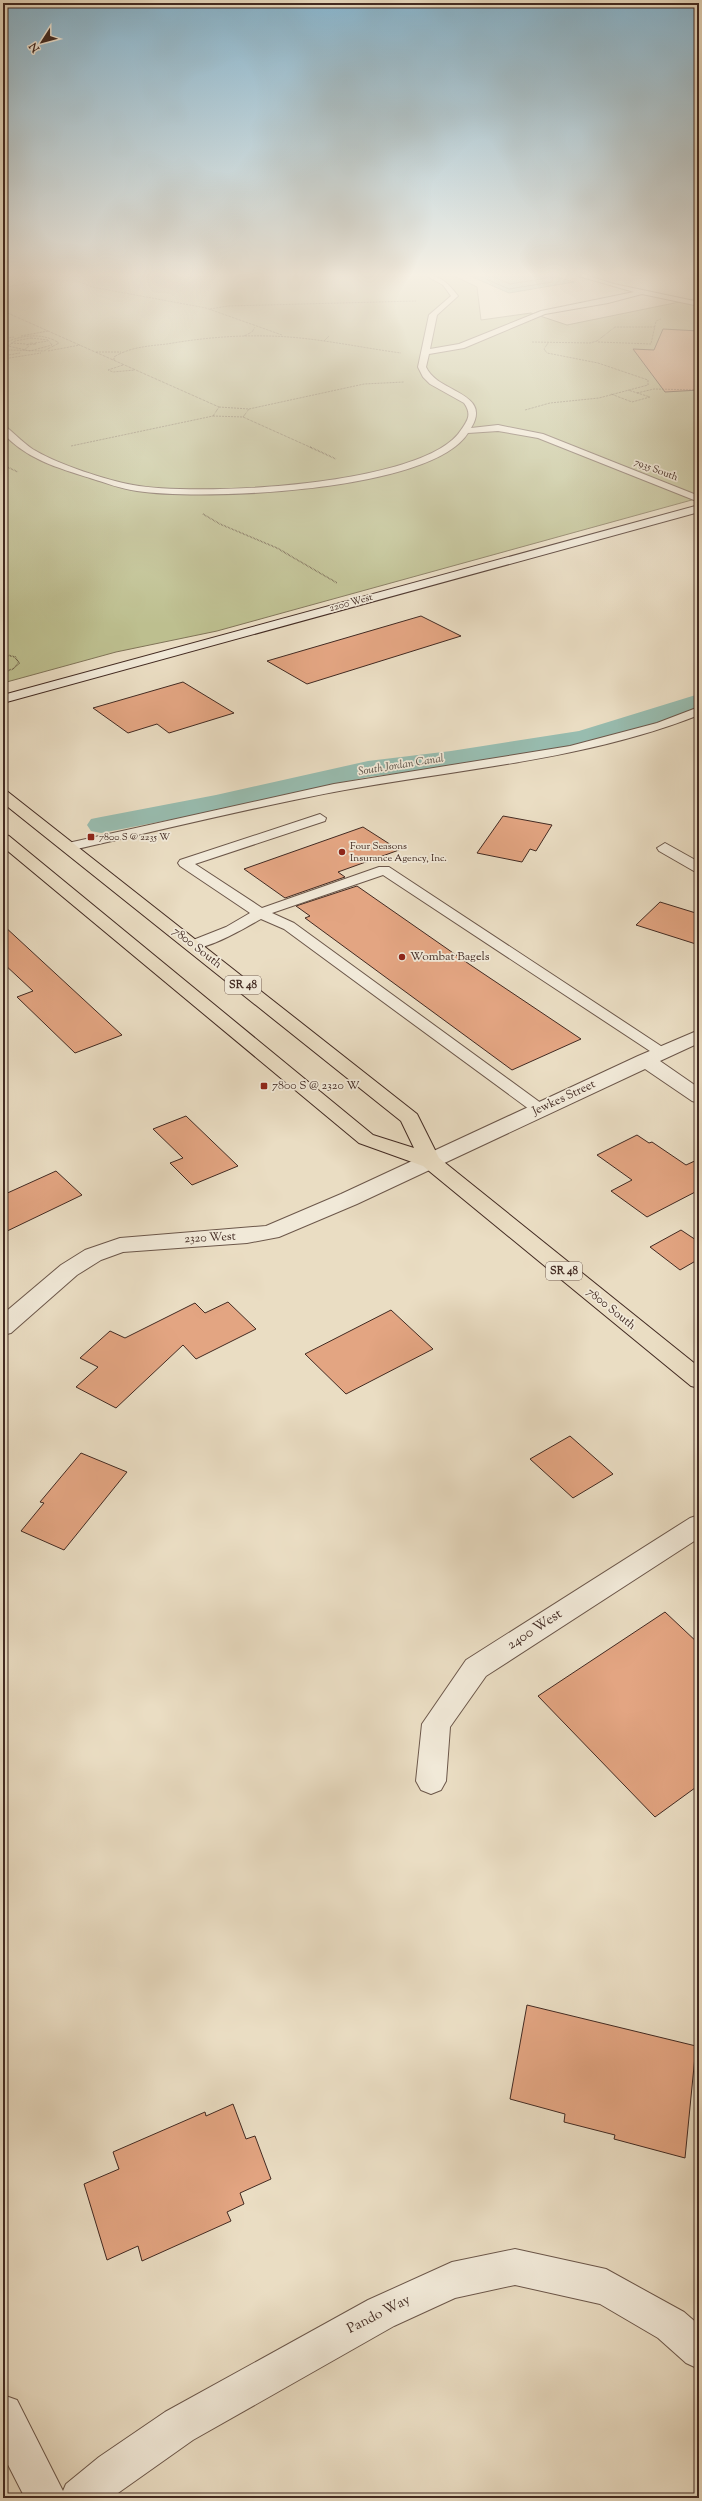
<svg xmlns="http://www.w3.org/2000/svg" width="702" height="2501" font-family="'Sorts Mill Goudy',serif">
<rect width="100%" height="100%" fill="#eaddc3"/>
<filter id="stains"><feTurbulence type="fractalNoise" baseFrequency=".005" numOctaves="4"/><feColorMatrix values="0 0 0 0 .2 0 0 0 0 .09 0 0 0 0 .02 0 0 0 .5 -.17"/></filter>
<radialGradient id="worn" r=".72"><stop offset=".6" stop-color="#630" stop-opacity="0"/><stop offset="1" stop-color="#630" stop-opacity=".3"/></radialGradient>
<!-- green -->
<polygon fill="#bdbf8f" stroke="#807458" points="3,275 452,275 477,287 481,320 531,313 567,325 699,298 699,498 217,631 116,652 3,683"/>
<!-- water -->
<polygon fill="#98bcaf" stroke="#768277" points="468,275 551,275 574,282 509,293"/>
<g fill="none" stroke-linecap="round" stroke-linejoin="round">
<!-- shore -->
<g stroke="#6d7368" stroke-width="1">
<polyline points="477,275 509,289 552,282 553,275"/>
<polyline points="489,275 510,284 547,278 548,275"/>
</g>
<!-- canal -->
<polygon fill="#98bcaf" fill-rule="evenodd" points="699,694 699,711 582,746 451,767 368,777 216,811 101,833 91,831 87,825 91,819 101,817 216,795 368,761 451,751 579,731"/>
</g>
<!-- building -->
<g fill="#e3a582" stroke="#422a22">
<polygon points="663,329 699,331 699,390 665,392 633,349 654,350"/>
<polygon points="421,616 461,636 307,684 267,661"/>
<polygon points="183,682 234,713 169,733 157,724 128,733 93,708"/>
<polygon points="503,816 552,825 536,851 530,849 522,862 477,853"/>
<polygon points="363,827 399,850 338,872 345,877 285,898 244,869"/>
<polygon points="357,886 469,964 581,1039 512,1070 305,918 310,916 296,906"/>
<polygon points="660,902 699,914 699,945 636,925"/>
<polygon points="3,925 122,1035 75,1053 17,997 33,991 3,963"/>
<polygon points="186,1116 238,1166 192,1185 170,1163 183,1158 153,1129"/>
<polygon points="637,1135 649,1143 652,1142 686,1165 699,1159 699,1190 647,1217 611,1191 632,1180 597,1155"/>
<polygon points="56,1171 82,1195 3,1233 3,1195"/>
<polygon points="681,1230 699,1242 699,1259 680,1270 650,1247"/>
<polygon points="228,1302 256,1329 196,1359 183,1345 116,1408 76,1387 98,1367 80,1358 110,1331 125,1338 195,1303 205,1313"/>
<polygon points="391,1310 433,1349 346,1394 305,1354"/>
<polygon points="570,1436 613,1474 573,1498 530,1459"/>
<polygon points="81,1453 127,1472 64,1550 21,1531 44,1503 40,1502"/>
<polygon points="665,1612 699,1644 699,1785 655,1817 538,1696"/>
<polygon points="527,2005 696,2046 685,2158 614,2139 615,2135 564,2122 565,2114 510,2099"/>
<polygon points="233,2104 246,2139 255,2136 271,2179 240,2193 244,2204 227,2212 231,2221 142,2261 138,2246 107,2260 84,2184 119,2169 113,2152 205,2112 206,2116"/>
</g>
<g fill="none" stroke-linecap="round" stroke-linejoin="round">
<!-- lane casing -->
<g stroke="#6c574a" stroke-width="2">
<g id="lane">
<path d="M 425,275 C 440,275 449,284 458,296 L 437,315 L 430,349 L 459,344 L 541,311 L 634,292 L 575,275 L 585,275 L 614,284 L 699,302 L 699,306 L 642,294 L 608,303 L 545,314 L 464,348 L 429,354 L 426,367 C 437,393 493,392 471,428 L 498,425 L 543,434 L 699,496 L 699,502 L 538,438 L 498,431 L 468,433 C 431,492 202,501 137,491 C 121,489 106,483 90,478 C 58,468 26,459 3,433 L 3,425 C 8,427 27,447 36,451 C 60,465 106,480 133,485 C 196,497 426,486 461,430 C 468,420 472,414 464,403 L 430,384 L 423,377 L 418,367 L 429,315 L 451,296 L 443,285 Z"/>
<path d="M 699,707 L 699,715 C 582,761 457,769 334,792 C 245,809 157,831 68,851 L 61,847 L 68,843 L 334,784 L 570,746 L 657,723 Z"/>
<path d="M 320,814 L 326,818 L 325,821 L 195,864 L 262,908 L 379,867 L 389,867 L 670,1052 L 662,1057 L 656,1055 L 383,875 L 272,913 L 294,923 L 545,1106 L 547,1109 L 545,1112 L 533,1112 L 284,929 L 261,919 C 245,928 205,952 188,948 L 186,945 L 188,942 L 226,927 L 250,913 L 180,866 L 178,863 L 180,860 Z"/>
</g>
</g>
<!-- street casing -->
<g stroke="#6c574a" stroke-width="2">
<g id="street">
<polygon points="665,843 699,862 699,874 659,851 657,848"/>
<polygon points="699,1030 699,1043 660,1061 699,1088 699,1103 692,1101 645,1069 357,1204 279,1237 247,1243 123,1252 101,1260 77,1275 11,1333 3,1335 3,1314 61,1265 85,1250 120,1238 266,1226 341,1194 638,1056"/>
<polygon points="699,1515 699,1538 486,1676 450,1727 446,1781 441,1790 431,1794 421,1790 416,1781 422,1724 466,1660 690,1518"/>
<polygon points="515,2249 606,2269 684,2312 699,2325 699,2369 686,2363 658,2338 600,2304 515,2285 455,2298 394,2326 193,2440 111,2498 25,2498 3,2455 3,2395 17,2400 63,2491 66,2484 99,2457 165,2412 368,2300 452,2262"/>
</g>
</g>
<!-- secondary casing -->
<g stroke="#422a22" stroke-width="2">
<polygon id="secondary" points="699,505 699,512 3,703 3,695"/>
</g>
<!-- primary casing -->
<g stroke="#422a22" stroke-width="2">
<polygon id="primary" points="3,790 8,792 417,1114 439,1158 699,1367 699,1388 691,1386 423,1166 359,1143 3,847 3,834 9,836 373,1135 414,1148 401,1121 3,803"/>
</g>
<!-- path-far1 -->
<g stroke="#422a22" stroke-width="1" stroke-dasharray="0.5 1" stroke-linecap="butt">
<polyline points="64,275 92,287 206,308 282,335"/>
<polyline points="3,288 44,280 74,280"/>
<polyline points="210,309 228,306 416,301"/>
<polyline points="3,311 219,407"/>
<polyline points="21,336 48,331"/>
<polyline points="244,336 252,332 255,327"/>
<polygon points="31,338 48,340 52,345 30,351 8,346 15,341"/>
<polyline points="3,339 14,337"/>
<polyline points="324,341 329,336"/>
<polyline points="532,342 590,343 597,341 615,327 655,327"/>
<polyline points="598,342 651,344 656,321 661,319"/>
<polyline points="11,343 26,344"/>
<polygon points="31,343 36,344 26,345"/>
<polyline points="35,343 48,341"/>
<path d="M 3,344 C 19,335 43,332 59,343 L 44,351 L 10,350"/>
<polyline points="3,347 9,347"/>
<polyline points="24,350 29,346"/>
<polyline points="3,351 10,350"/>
<polyline points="48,351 80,345"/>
<polyline points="96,352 121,352"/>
<polyline points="3,356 20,353"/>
<polyline points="3,359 41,353"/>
<path d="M 114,360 L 114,357 C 130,347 149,346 167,344 C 207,337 248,334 289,337 C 327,340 364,348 401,353"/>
<polyline points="123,365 108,370 113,372 135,370"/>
<polyline points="637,393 654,389 699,390"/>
<polyline points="611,394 632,402 650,397 628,390"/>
<polyline points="525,410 550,403 599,398 648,385 648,380 598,363 547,353 544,349 548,343"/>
<polyline points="213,416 243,417 312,448"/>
<polyline points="243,417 249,409"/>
<polyline points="71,446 213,416 219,407 249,409 364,384 404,382"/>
</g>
<!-- path -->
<g stroke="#422a22" stroke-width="1.5" stroke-dasharray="0.5 1" stroke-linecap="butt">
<polyline points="310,447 336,459"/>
<polyline points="3,465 18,472"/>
<polyline points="203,514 220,524 277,548 337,583"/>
<polyline points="3,654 15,657 19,663 13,669 3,672"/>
</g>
<!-- lane -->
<use href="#lane" fill="#f1e9d8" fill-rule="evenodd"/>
<!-- street -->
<use href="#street" fill="#f1e9d8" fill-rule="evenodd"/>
<!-- secondary -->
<use href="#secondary" fill="#f1e9d8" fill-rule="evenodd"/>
<!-- primary -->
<use href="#primary" fill="#eaddc3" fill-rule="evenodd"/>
</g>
<!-- sky -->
<linearGradient id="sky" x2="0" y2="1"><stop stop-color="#88b7d1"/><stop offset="0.44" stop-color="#f6f0e4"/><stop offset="1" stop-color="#f6f0e4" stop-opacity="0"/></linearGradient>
<rect width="702" height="625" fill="url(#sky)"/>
<!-- markers -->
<g fill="#8f2418" stroke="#f1e9d8" stroke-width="1.5">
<rect x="87" y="833" width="8" height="8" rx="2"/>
<circle cx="342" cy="852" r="4"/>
<circle cx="402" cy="957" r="4"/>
<rect x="260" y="1082" width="8" height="8" rx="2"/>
</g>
<g text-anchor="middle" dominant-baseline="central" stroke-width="3.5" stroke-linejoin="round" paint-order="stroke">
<!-- far-street labels -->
<g font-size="10" fill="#422a22" stroke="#f1e9d8">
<text transform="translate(656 470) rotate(21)">7935 South</text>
<text transform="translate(351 603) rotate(-15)">2200 West</text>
</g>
<!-- far-poi labels -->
<g font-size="10" fill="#422a22" stroke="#f1e9d8" text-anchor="start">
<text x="99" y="837">7800 S @ 2235 W</text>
<text x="350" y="846">Four Seasons<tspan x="350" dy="12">Insurance Agency, Inc.</tspan></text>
</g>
<!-- far-water labels -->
<g font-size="11" font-style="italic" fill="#584e45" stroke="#f1e9d8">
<text transform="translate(401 765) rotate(-9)">South Jordan Canal</text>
</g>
<!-- shield labels -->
<g fill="#f1e9d8" stroke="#766359" stroke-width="1">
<rect x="225" y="976" width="36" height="18" rx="3"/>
<rect x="546" y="1262" width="36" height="18" rx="3"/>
</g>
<g font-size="11" font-weight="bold" fill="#422a22">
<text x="243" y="985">SR 48</text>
<text x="564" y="1271">SR 48</text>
</g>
<!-- street labels -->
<g font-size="12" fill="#422a22" stroke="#f1e9d8">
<text transform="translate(197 948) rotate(38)">7800 South</text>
<text transform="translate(564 1098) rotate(-25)">Jewkes Street</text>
<text transform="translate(210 1238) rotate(-3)">2320 West</text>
<text transform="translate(611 1309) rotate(39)">7800 South</text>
</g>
<!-- poi labels -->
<g font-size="12" fill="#422a22" stroke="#f1e9d8" text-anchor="start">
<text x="410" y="957">Wombat Bagels</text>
<text x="272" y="1086">7800 S @ 2320 W</text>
</g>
<!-- near-street labels -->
<g font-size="14" fill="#422a22" stroke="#f1e9d8">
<text transform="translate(535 1630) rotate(-33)">2400 West</text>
<text transform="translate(379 2315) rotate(-27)">Pando Way</text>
</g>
</g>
<!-- margin -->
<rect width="702" height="2501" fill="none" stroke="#eaddc3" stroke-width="16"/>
<rect x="4" y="4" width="694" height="2493" fill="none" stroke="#422a22" stroke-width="2"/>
<rect x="8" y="8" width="686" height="2485" fill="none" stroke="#422a22"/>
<!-- north arrow -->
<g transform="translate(42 42) rotate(234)" stroke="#f1e9d8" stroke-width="3" paint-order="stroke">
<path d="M0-3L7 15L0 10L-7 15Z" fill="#422a22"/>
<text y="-6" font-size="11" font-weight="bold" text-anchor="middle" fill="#422a22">N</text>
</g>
<rect width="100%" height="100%" filter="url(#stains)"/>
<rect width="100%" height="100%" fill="url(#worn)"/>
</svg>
